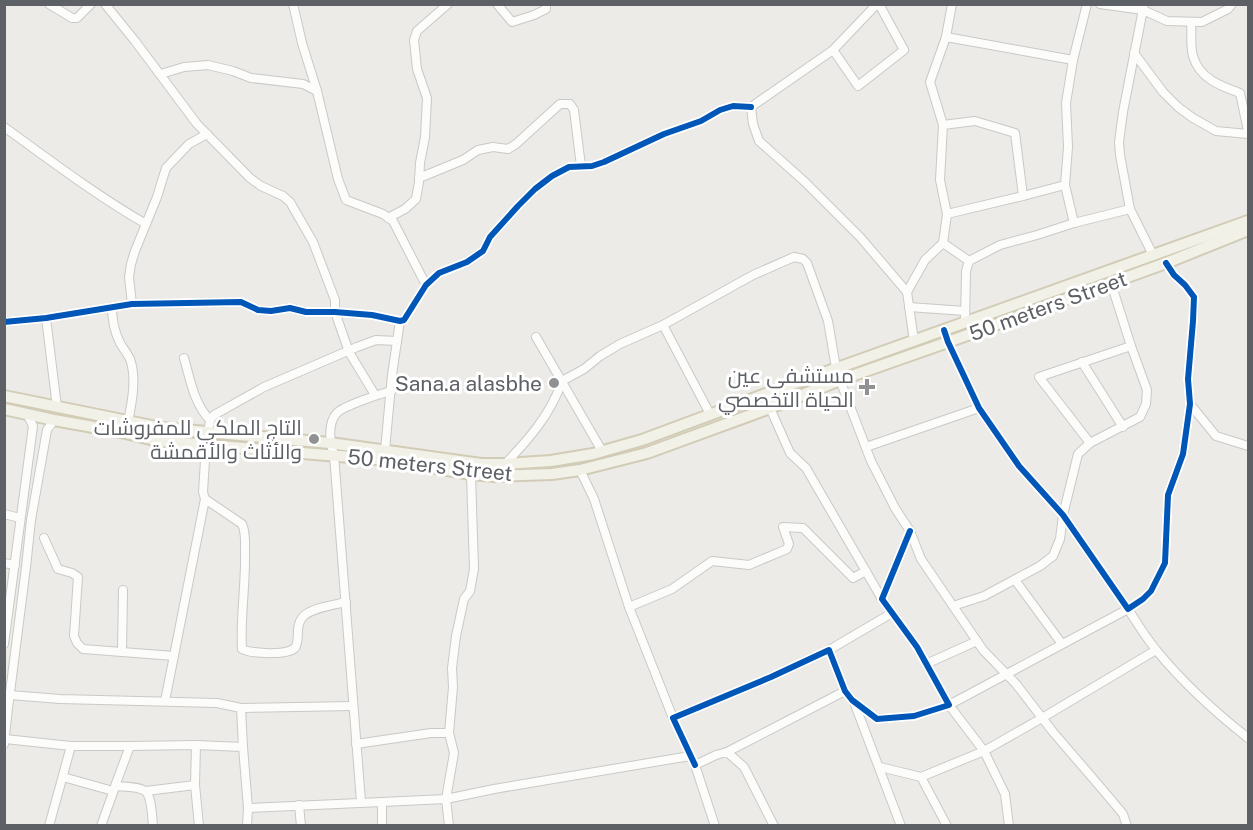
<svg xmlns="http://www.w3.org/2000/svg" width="1253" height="830" font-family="'Public Sans',Cairo,sans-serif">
<rect width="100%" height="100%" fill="#ecebe7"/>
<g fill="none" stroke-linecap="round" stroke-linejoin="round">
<!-- minor casing -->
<g stroke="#c9c9c9" stroke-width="10">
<g id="minor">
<polyline points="49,4 72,18 77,18 91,4"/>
<polyline points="105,4 135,41 197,124 250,178 261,186 283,196 290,202 313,242 335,300 335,312 349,352 375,395"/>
<polyline points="293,4 302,43 317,91"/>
<polyline points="497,4 512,22 534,15 546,9 546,4"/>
<polyline points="877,4 833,50 858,86 904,50 879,4"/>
<polyline points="1100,4 1143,10 1167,21 1202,22 1228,9 1232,4"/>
<polyline points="1144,4 1123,112 1119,142 1120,155 1130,209 1153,255"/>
<path d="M 1191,22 C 1192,32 1190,46 1193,56 C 1199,78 1220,86 1240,93 L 1248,131"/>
<polyline points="946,37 1073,60"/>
<polyline points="833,50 751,107 753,124 759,141 805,182 860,237 907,292"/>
<polyline points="1134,53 1163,92 1178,107 1193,118 1216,131 1248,134"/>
<polyline points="161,74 184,67 208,65 233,71 251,78 303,84 317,91 338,179 346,200 383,214 393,221 426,285"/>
<polyline points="943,125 930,82 946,37 952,4"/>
<path d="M 4,127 C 50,160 97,196 146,224"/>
<polyline points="419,178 463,160 478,150 493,147 508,149 516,144 560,104 570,104 574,110 581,166"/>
<polyline points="1023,196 1065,185"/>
<polyline points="388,218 405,209 416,199 419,182 420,163 425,137 427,98 417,69 414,40 417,31 448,4"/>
<polyline points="1074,223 1065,185 1068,147 1066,103 1073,60 1087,4"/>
<polyline points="943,243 969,261"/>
<polyline points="132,304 129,277 131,264 135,251 157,197 166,168 189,144 207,134"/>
<path d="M 112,307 C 112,321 114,331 120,343 C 123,348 127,353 130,359 C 138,381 130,410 126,433"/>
<polyline points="909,307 965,311"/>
<polyline points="46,318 57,407"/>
<polyline points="4,322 46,318 132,304 241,302 258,310 271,311 290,308 306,312 335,312 372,315 400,321 404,320 426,285 439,273 467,262 483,251 490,237 518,206 535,189 552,176 569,167 592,166 604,162 664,134 701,121 720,110 733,106 751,107"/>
<polyline points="965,323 966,271 969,261 1000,245 1037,235 1074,223 1130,209"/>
<polyline points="663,325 710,414"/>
<polyline points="944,330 948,342 979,408 1019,466 1063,515 1128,609 1143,599 1151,591 1165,563 1168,495 1183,454 1190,404 1188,379 1193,321 1194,297 1185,285 1174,275 1166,263"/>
<polyline points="536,337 602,451"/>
<polyline points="914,341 907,292 925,260 943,243 947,214 940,180 943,125 975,121 1015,133 1023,196 947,214"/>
<path d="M 184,358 C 190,379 194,404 210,420"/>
<polyline points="1082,362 1123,427"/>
<polyline points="840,380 871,461 895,508 910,531 921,559 983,650 1016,684 1053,732 1102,789 1123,814 1127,826"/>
<polyline points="1190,404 1216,436 1248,446"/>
<polyline points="770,408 790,453 806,468 882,599"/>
<polyline points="208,433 210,420 214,415 264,387 357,347 376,340 397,341"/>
<polyline points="1090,443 1039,377 1131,346"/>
<path d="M 206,445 L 203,492 L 205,499 L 242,524 C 246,532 245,542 245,551 C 246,584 240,617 242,649 C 251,654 293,656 296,646 C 300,637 295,627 302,618 C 309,608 334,605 346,602"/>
<polyline points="866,447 979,408"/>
<polyline points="385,450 392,375 400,321"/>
<path d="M 505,464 C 529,439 551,414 562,381 L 584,369 L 600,356 L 620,344 L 663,325 L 753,275 L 794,257 L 803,259 L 807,263 L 828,321 L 836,368"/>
<polyline points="580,470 594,499 629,607 672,589 712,561 749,565 787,549 789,544 783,527 803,528 853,578 866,571"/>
<polyline points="4,514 20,518"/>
<polyline points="44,538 58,569 72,573 78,577 74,636 77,643 83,649 174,656"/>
<polyline points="4,563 15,565"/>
<polyline points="1015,580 1062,644"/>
<polyline points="953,606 984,596 1040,566 1053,556 1060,539 1063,515 1078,454 1090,443 1140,417 1146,404 1147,390 1131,346 1111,283"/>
<polyline points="629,607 673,718"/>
<polyline points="4,644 33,426 27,414"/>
<polyline points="829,650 892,613"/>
<polyline points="122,652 123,590"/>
<polyline points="926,664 977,641"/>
<polyline points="10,695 60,699 217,703 241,708 243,747"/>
<polyline points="165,701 205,499"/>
<polyline points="854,702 901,826"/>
<polyline points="241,708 353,706"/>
<polyline points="449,733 454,753 446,799 494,789 690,756"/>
<polyline points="5,739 71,746"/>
<polyline points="4,744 8,708 26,567 31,520 47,430 54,420"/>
<polyline points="356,744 431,733 449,733 453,687 452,668 456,636 464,599 470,591 474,569 471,474"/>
<polyline points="196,745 243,747 248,808 247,826"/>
<polyline points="130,746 196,745 195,785 146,791"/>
<polyline points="727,752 845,691"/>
<polyline points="695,765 673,718 771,677 829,650 845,691 852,700 877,719 914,716 949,705 917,647 882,599 910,531"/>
<polyline points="880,767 921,777 947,826"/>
<polyline points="63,777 113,791"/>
<path d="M 921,777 L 984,751 L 949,705 L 1128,609 C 1137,623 1146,638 1157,651 C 1184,684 1215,712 1248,738"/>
<polyline points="195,785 199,826"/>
<path d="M 361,802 L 334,455 C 330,443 327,423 337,413 C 343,406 380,394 391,391"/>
<polyline points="382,802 446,799 449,826"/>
<polyline points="299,805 301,826"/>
<polyline points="248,808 382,802 382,826"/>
<path d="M 49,826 L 71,746 L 130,746 L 115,786 C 124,787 138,786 145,791 C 152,796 152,818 153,826"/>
<polyline points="101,826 115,787"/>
<polyline points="715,826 695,765 716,755 727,752 744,767 774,826"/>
<polyline points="1009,826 1005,794 984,751 1042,718 1156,650"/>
</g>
</g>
<!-- major casing -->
<g stroke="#d2ccb7" stroke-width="14">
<g id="major">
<polyline points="4,396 162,428 330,443 481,464 505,464 551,461 593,454 642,440 790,385 1248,221"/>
<polyline points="4,409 54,420 121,432 159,441 387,460 471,474 495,476 552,474 580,470 647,453 770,408 840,380 948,342 1166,263 1248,230"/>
</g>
</g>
<!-- minor -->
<use href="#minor" stroke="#fcfcfb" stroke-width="8"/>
<!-- major -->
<use href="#major" stroke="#f2f1e8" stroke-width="10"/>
<!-- cycleway casing -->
<g stroke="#fff" stroke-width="10">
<g id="cycleway">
<polyline points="4,322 46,318 132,304 241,302 258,310 271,311 290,308 306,312 335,312 372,315 400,321 404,320 426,285 439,273 467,262 483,251 490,237 518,206 535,189 552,176 569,167 592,166 604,162 664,134 701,121 720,110 733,106 751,107"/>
<polyline points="944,330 948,342 979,408 1019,466 1063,515 1128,609 1143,599 1151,591 1165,563 1168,495 1183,454 1190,404 1188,379 1193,321 1194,297 1185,285 1174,275 1166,263"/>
<polyline points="695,765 673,718 771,677 829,650 845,691 852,700 877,719 914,716 949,705 917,647 882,599 910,531"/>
</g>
</g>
<!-- cycleway -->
<use href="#cycleway" stroke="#0057b8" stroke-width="6"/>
</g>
<!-- markers -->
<g fill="#8f9192" stroke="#fff" stroke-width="2">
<circle cx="554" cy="383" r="6"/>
<path d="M864 378h6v6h6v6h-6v6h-6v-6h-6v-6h6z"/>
<circle cx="314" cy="439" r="6"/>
</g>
<g text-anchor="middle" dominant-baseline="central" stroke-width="6" stroke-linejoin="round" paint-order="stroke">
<!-- street labels -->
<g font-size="21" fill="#5d6064" stroke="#fff">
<text transform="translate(1048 306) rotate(-20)">50 meters Street</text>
<text transform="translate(430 465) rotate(6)">50 meters Street</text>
</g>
<!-- poi labels -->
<g font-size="21" fill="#5d6064" stroke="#fff" text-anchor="end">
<text x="854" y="375">مستشفى عين<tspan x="854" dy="24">الحياة التخصصي</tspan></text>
<text x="542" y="383">Sana.a alasbhe</text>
<text x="302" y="427">التاج الملكي للمفروشات<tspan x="302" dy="24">والأثاث والأقمشة</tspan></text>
</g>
</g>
<!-- border -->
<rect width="1253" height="830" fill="none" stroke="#5d6064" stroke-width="12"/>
</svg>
